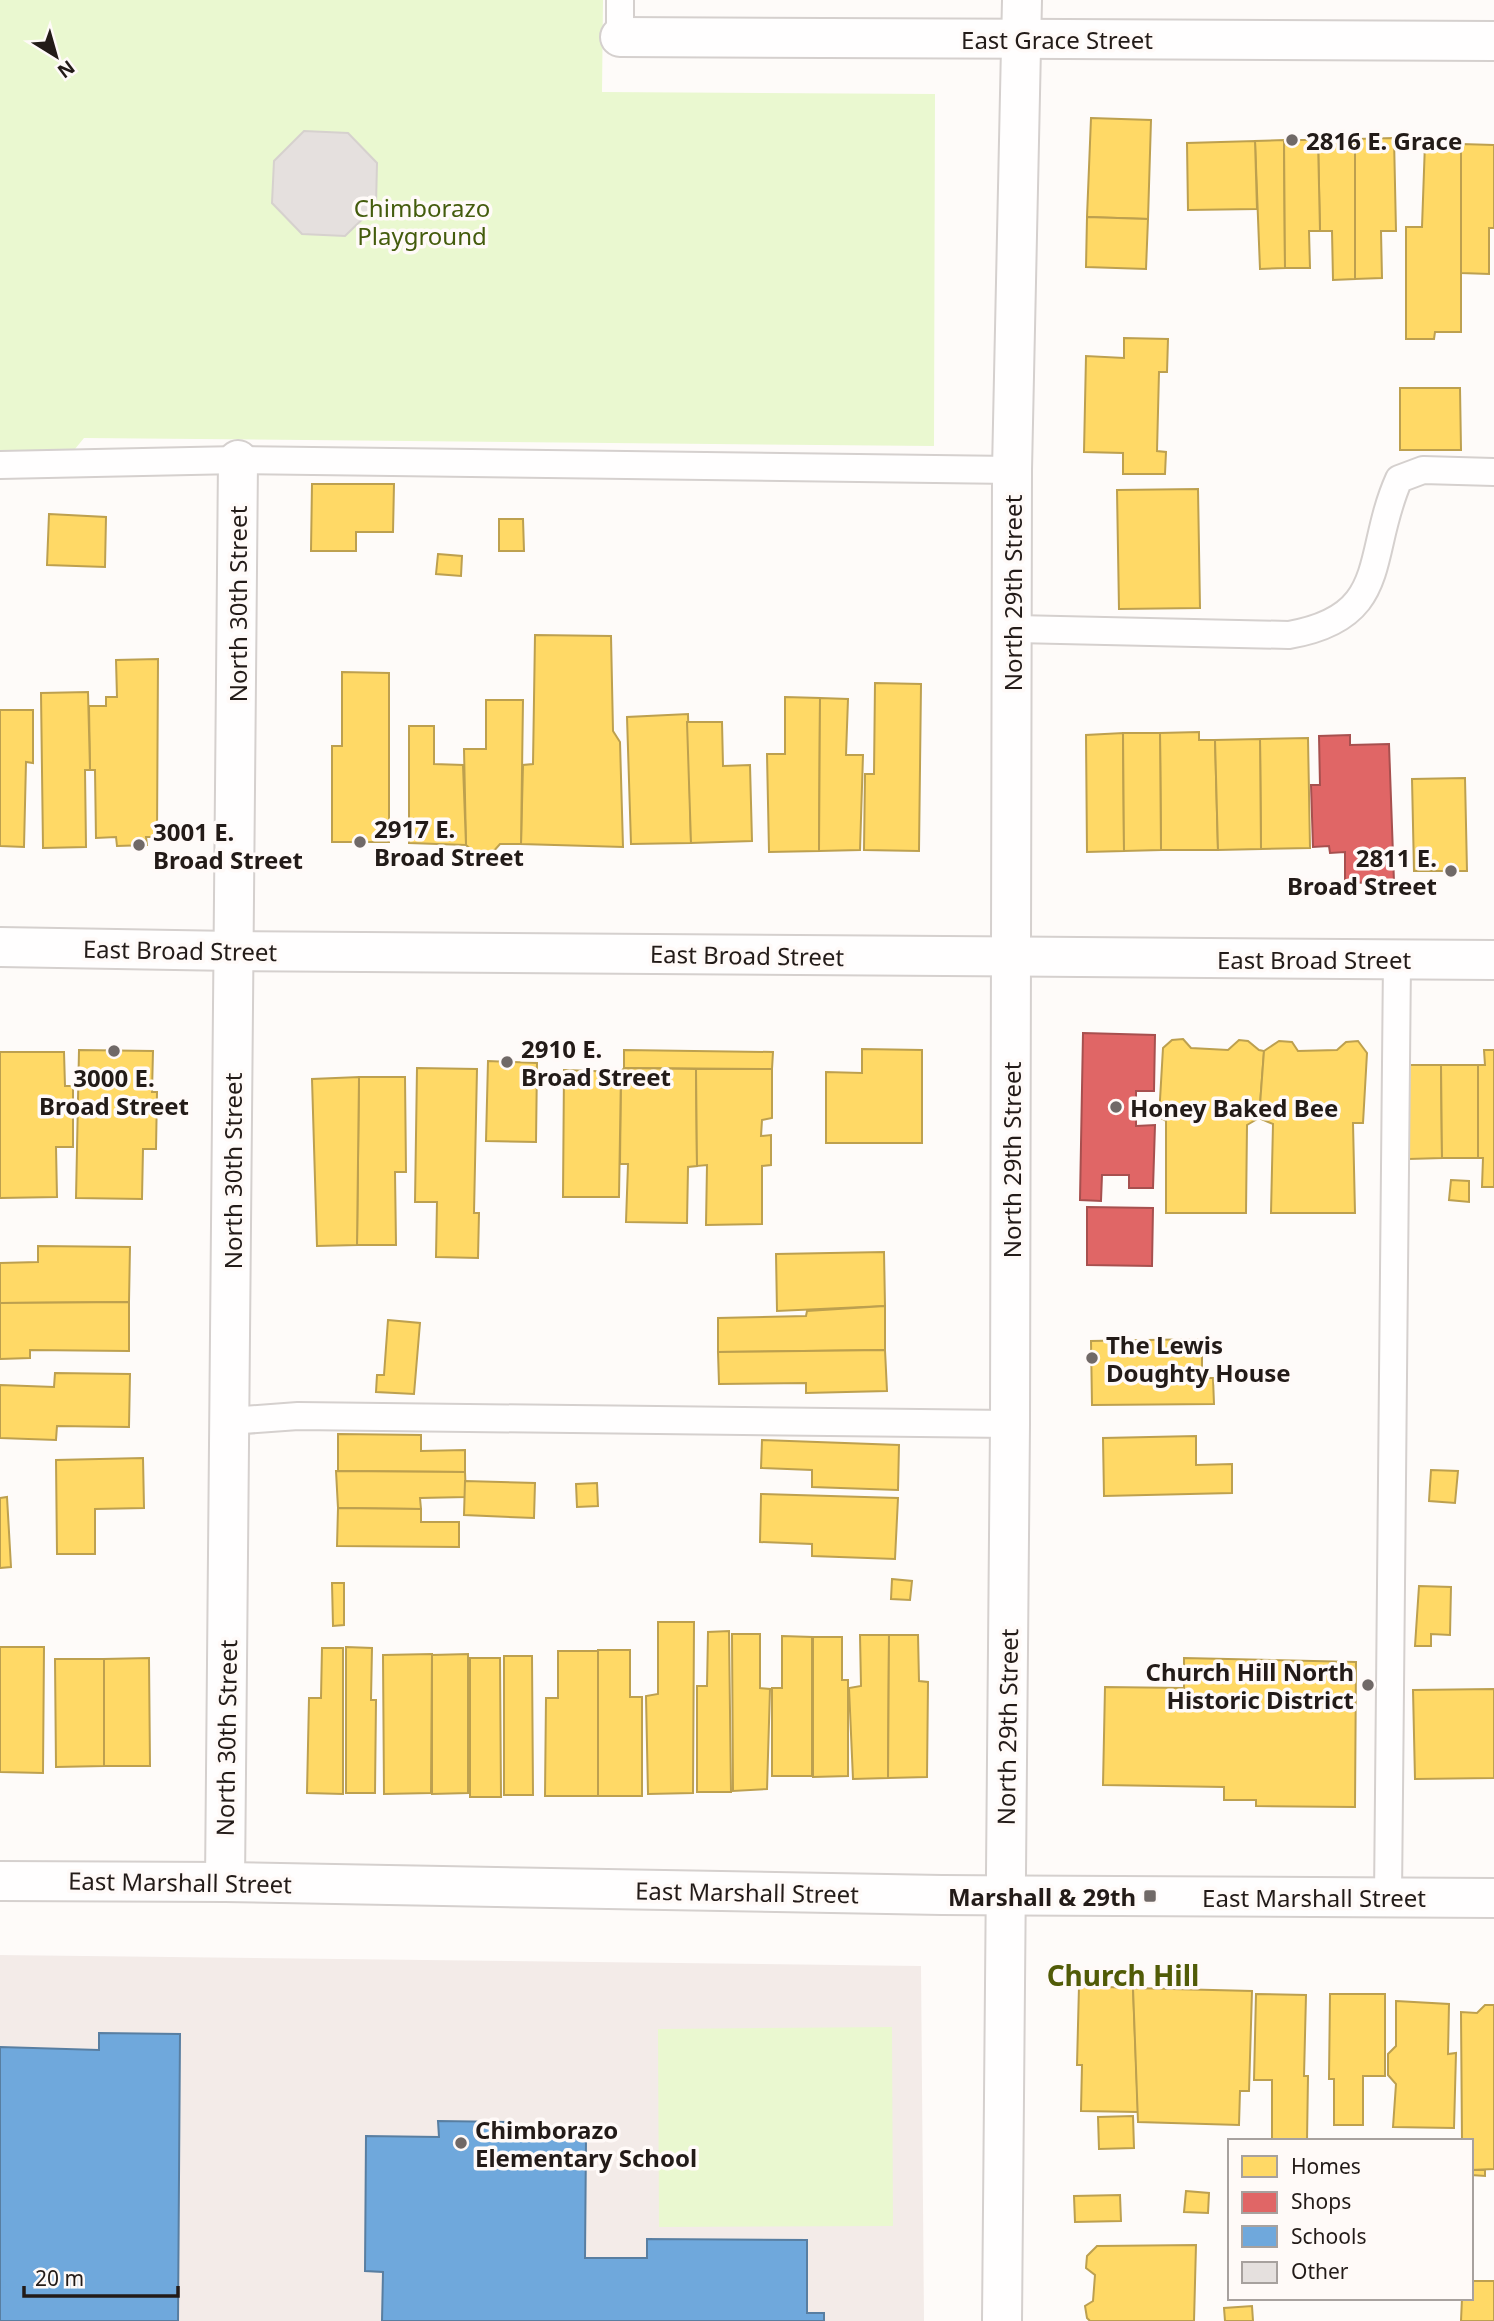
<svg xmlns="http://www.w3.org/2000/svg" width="1494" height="2321" font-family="'Noto Sans',sans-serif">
<rect width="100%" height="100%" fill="#fefbf9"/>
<!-- built -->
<polygon fill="#f3ebe8" points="0,1955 921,1966 924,2321 0,2321"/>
<!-- green -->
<g fill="#eaf8d0">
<polygon points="0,0 603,0 602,92 935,94 934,446 84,438 66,460 0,460"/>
<polygon points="892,2027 893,2226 659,2227 658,2029"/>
</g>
<!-- homes -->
<g fill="#ffd966" stroke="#bda04f" stroke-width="2">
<polygon points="1091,118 1151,120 1148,219 1087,217"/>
<polygon points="1394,138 1396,231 1381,231 1382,278 1355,279 1355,139"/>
<polygon points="1355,139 1355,279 1333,280 1332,231 1320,231 1318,140"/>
<polygon points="1284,140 1285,268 1260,269 1255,141"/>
<polygon points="1284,140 1318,140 1320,231 1309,231 1310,268 1285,268"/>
<polygon points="1255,141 1257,209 1188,210 1187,143"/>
<polygon points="1425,143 1461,144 1461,332 1435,332 1434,339 1406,339 1406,227 1422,227"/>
<polygon points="1461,144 1494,145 1494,228 1489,228 1489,274 1461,273"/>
<polygon points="1087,217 1148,219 1146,269 1086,267"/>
<polygon points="1124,338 1168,339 1167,372 1159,372 1157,451 1166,452 1165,474 1123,474 1123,453 1084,452 1086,356 1124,358"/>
<polygon points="1400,388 1460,388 1461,450 1400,450"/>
<polygon points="312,484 394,484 393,532 356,532 356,551 311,551"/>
<polygon points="1198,489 1200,608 1119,609 1117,490"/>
<polygon points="49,514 106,517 105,567 47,565"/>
<polygon points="499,519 523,519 524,551 499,551"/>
<polygon points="438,554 462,556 461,576 436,574"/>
<polygon points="535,635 611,636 613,731 620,742 623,847 521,844 523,765 533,764"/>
<polygon points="158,659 157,837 146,837 147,845 117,846 116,837 96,838 95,770 90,770 89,706 106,706 106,697 117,697 116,660"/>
<polygon points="342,672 389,673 389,842 332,842 332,746 342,746"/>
<polygon points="875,683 921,684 919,851 864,850 865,774 874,774"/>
<polygon points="88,692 90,770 85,770 86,847 43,848 41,693"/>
<polygon points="785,697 820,698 819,851 769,852 767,754 785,754"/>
<polygon points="820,698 848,699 846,755 863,755 860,850 819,851"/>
<polygon points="486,700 523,700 521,844 500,844 492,853 475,853 466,845 464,749 486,749"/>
<polygon points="0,710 33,710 33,763 26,762 24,847 0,846"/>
<polygon points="688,714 691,843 631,844 627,717"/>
<polygon points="687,722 722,722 723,766 750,765 752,841 691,843"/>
<polygon points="409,726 434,726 434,764 463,765 466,845 409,843"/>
<polygon points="1199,732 1199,740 1215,740 1218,850 1161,850 1160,733"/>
<polygon points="1123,733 1124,851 1087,852 1086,735"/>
<polygon points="1123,733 1160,733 1161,850 1124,851"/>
<polygon points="1308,738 1310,848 1261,849 1260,739"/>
<polygon points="1260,739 1261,849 1218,850 1215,740"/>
<polygon points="1465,778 1467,871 1414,871 1412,779"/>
<polygon points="1183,1039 1191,1048 1228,1050 1239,1040 1248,1041 1259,1050 1264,1051 1259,1118 1247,1125 1246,1213 1166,1213 1166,1121 1159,1117 1163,1048 1172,1040"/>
<polygon points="1279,1041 1292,1042 1298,1051 1337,1050 1346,1042 1358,1041 1367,1053 1363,1123 1353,1123 1355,1213 1271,1213 1273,1124 1259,1118 1264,1051"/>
<polygon points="862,1049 922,1050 922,1143 826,1143 826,1072 862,1073"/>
<polygon points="79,1050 153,1051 152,1092 157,1092 156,1149 143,1149 142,1199 76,1198"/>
<polygon points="624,1050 773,1052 772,1069 624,1068"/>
<polygon points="1484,1050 1494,1050 1494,1187 1482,1187 1483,1158 1478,1158 1478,1065 1485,1065"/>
<polygon points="0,1052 64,1052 65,1086 73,1086 73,1147 56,1147 57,1197 0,1198"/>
<polygon points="488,1061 537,1063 536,1142 486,1141"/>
<polygon points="1409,1065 1441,1065 1442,1158 1409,1159"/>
<polygon points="1441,1065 1478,1065 1478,1158 1442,1158"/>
<polygon points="417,1068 477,1069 474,1213 479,1213 478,1258 436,1257 437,1202 415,1202"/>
<polygon points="624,1068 696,1069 697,1166 688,1167 687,1223 626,1222 628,1164 620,1164 621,1072"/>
<polygon points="696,1069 772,1069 772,1118 762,1120 761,1136 771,1135 771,1165 762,1166 762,1224 706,1225 707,1165 697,1166"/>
<polygon points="564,1070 621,1072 619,1197 563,1197"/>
<polygon points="359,1077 405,1077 406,1172 395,1172 396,1245 357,1245"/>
<polygon points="359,1077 357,1245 317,1246 312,1079"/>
<polygon points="1451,1180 1469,1181 1469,1202 1449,1200"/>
<polygon points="38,1246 130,1247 129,1302 0,1303 0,1263 38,1262"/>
<polygon points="884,1252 885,1306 777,1311 776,1254"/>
<polygon points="129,1302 129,1351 30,1350 30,1358 0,1359 0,1303"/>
<polygon points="885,1306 885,1350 718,1352 718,1318 806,1316 807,1311"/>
<polygon points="388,1320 420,1323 414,1394 376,1392 377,1375 384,1375"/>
<polygon points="1202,1339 1202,1378 1213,1378 1214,1404 1092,1405 1091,1341"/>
<polygon points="885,1350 887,1391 806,1393 806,1383 719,1384 718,1352"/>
<polygon points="55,1373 130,1374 129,1427 57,1426 56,1440 0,1438 0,1385 54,1387"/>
<polygon points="338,1434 421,1435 421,1451 465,1450 465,1472 338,1471"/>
<polygon points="1196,1436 1196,1465 1232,1464 1232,1493 1104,1496 1103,1438"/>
<polygon points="762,1440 899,1445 898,1490 812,1487 812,1470 761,1468"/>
<polygon points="143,1458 144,1508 95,1509 95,1554 57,1554 56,1460"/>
<polygon points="1431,1470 1458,1471 1455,1503 1429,1501"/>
<polygon points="336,1471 465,1472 466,1497 420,1498 421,1509 338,1508"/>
<polygon points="465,1481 535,1483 534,1518 464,1515"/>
<polygon points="597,1483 598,1506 577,1507 576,1484"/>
<polygon points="761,1494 898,1498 895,1559 812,1556 812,1544 760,1542"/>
<polygon points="7,1497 11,1567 0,1568 0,1498"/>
<polygon points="338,1508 421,1509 421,1522 459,1522 459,1547 337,1546"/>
<polygon points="892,1579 912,1581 910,1600 891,1599"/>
<polygon points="332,1583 344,1583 344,1625 333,1626"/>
<polygon points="1419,1586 1451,1587 1450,1635 1431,1634 1431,1646 1415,1646"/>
<polygon points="658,1622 694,1622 693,1793 648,1794 646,1696 658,1694"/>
<polygon points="729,1631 731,1792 697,1792 697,1686 707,1686 708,1632"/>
<polygon points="732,1634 760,1634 760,1688 770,1689 767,1789 733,1791"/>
<polygon points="860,1635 889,1635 888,1778 853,1779 849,1688 861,1686"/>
<polygon points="889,1635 918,1635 919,1681 928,1682 927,1777 888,1778"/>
<polygon points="782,1636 812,1637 812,1776 772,1776 772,1688 782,1688"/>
<polygon points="813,1637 842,1637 842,1680 848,1680 848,1776 813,1777"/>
<polygon points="0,1647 44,1647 43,1773 0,1772"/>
<polygon points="346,1647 372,1648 371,1700 376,1700 375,1793 346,1793"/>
<polygon points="322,1648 343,1648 343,1794 307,1793 309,1698 321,1698"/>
<polygon points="598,1650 630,1650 630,1697 642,1697 642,1796 598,1796"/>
<polygon points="558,1651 598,1651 598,1796 545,1796 546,1698 558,1698"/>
<polygon points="432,1654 431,1793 384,1794 383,1655"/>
<polygon points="468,1654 468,1793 432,1794 432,1655"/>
<polygon points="504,1656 532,1656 533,1795 504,1795"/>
<polygon points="149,1658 150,1766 104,1766 104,1659"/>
<polygon points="470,1658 500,1658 501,1797 470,1797"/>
<polygon points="1184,1658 1356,1662 1355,1807 1256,1806 1256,1800 1224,1800 1224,1787 1103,1785 1105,1687 1184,1688"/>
<polygon points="55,1659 104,1659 104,1766 56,1767"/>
<polygon points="1494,1689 1494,1778 1415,1779 1413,1690"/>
<polygon points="1079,1986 1133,1988 1138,2112 1081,2111 1082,2065 1077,2065"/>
<polygon points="1133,1988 1252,1991 1249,2091 1240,2091 1239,2125 1138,2122"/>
<polygon points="1256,1994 1306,1995 1304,2076 1308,2076 1307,2141 1272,2141 1272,2080 1254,2080"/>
<polygon points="1330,1994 1385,1994 1385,2076 1363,2076 1363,2125 1334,2125 1334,2079 1329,2079"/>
<polygon points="1396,2001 1449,2004 1448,2054 1456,2053 1454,2128 1393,2127 1396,2084 1388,2075 1388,2054 1396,2046"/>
<polygon points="1485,2005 1494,2005 1494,2169 1471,2170 1471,2141 1462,2141 1461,2012 1477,2013"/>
<polygon points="1133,2116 1134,2148 1099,2149 1098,2117"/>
<polygon points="1471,2170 1485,2170 1485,2176 1471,2175"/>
<polygon points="1186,2191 1209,2193 1208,2213 1184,2212"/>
<polygon points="1120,2195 1121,2221 1075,2222 1074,2196"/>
<polygon points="1196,2245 1194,2321 1090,2321 1087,2318 1085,2306 1093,2301 1095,2275 1086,2268 1087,2256 1097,2246"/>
<polygon points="1471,2281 1494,2281 1494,2321 1461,2321 1462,2298 1471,2298"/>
<polygon points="1252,2306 1253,2321 1225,2321 1224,2308"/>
</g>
<!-- shops -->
<g fill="#e06666" stroke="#a7504f" stroke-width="2">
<polygon points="1350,735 1350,745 1389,744 1394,882 1345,883 1345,852 1330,853 1329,846 1313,847 1311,785 1320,785 1319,736"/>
<polygon points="1083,1033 1155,1035 1154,1091 1136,1091 1136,1126 1155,1125 1153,1188 1129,1188 1129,1175 1102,1175 1101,1201 1080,1200"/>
<polygon points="1087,1207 1153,1208 1152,1266 1087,1265"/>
</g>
<!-- schools -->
<g fill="#6fa8dc" stroke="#587ea1" stroke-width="2">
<polygon points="99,2033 180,2034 178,2321 0,2321 0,2047 99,2050"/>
<polygon points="438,2121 512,2122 512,2139 586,2139 585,2258 647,2258 647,2239 807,2240 807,2313 824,2313 824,2321 382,2321 383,2272 365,2271 366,2136 439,2137"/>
</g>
<!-- building -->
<polygon fill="#e5e0de" stroke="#d6d1ce" stroke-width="2" points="304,131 348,133 377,163 376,206 345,236 302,234 272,203 274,161"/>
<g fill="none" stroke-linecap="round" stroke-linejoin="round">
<!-- service casing -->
<g stroke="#d5d0ce" stroke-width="30">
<g id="service">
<polyline points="620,37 620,0"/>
<polyline points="0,465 238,460 1012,470"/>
<path d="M 1012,629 L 1289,635 C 1392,617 1365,555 1399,479 L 1423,470 L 1494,472"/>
<polyline points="230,1421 298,1416 1010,1424"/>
<polyline points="1388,1897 1397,960"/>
</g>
</g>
<!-- minor casing -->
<g stroke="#d5d0ce" stroke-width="42">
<g id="minor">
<polyline points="620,37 1494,41"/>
<polyline points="0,1881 225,1882 942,1895 1494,1898"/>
<polyline points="225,1882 238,460"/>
<polyline points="1002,2321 1010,1424 1012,470 1022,0"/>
</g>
</g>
<!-- secondary casing -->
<g stroke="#d5d0ce" stroke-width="42">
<polyline id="secondary" points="0,947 233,951 1494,960"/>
</g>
<!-- service -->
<use href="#service" stroke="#fffefe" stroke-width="26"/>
<!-- minor -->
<use href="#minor" stroke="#fffefe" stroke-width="38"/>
<!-- secondary -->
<use href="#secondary" stroke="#fffefe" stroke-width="38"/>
</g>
<!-- markers -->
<g fill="#706967" stroke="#fffaf8" stroke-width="2.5">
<circle cx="1292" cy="140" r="7"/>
<circle cx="360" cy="842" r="7"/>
<circle cx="139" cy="845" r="7"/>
<circle cx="1451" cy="871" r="7"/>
<circle cx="114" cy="1051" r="7"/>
<circle cx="507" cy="1062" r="7"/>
<circle cx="1116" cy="1107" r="7"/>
<circle cx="1092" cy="1358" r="7"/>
<circle cx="1368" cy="1685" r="7"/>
<rect x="1143" y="1889" width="14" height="14" rx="3.5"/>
<circle cx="461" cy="2143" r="7"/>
</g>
<g text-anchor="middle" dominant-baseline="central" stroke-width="7" stroke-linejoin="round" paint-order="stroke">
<!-- street labels -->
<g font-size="24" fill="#231b18" stroke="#fffaf8">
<text x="1057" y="39">East Grace Street</text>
<text transform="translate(1012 593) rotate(-90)">North 29th Street</text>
<text transform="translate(237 604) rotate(-90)">North 30th Street</text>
<text transform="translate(180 950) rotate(1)">East Broad Street</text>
<text transform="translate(747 955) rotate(1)">East Broad Street</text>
<text x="1314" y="959">East Broad Street</text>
<text transform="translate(1011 1160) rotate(-90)">North 29th Street</text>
<text transform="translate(232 1171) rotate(-90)">North 30th Street</text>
<text transform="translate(1007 1727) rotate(-89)">North 29th Street</text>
<text transform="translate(226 1738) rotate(-89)">North 30th Street</text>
<text transform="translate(180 1882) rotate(1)">East Marshall Street</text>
<text transform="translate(747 1892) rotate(1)">East Marshall Street</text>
<text x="1314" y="1897">East Marshall Street</text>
</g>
<!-- poi labels -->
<g font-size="24" font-weight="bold" fill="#231b18" stroke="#fffaf8" text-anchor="start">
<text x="1306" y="140">2816 E. Grace</text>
<text x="374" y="828">2917 E.<tspan x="374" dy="28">Broad Street</tspan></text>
<text x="153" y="831">3001 E.<tspan x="153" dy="28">Broad Street</tspan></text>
<text x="1437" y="857" text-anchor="end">2811 E.<tspan x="1437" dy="28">Broad Street</tspan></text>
<text x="521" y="1048">2910 E.<tspan x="521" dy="28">Broad Street</tspan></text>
<text x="114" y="1077" text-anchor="middle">3000 E.<tspan x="114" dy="28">Broad Street</tspan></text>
<text x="1130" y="1107">Honey Baked Bee</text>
<text x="1106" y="1344">The Lewis<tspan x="1106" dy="28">Doughty House</tspan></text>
<text x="1354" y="1671" text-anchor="end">Church Hill North<tspan x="1354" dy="28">Historic District</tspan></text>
<text x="1136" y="1896" text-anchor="end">Marshall &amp; 29th</text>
<text x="475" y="2129">Chimborazo<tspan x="475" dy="28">Elementary School</tspan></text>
</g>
<!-- park labels -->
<g font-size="24" fill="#445c0d" stroke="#fffaf8">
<text x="422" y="207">Chimborazo<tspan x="422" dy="28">Playground</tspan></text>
</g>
<!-- quarter labels -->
<g font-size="28" font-weight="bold" fill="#515b07" stroke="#fffaf8">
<text x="1123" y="1975">Church Hill</text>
</g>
</g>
<!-- legend -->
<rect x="1228" y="2139" width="245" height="161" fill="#fffaf8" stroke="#a7a19e" stroke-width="2"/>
<rect x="1242" y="2156" width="35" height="21" fill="#ffd966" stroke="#a7a19e" stroke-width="2"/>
<text x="1291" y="2174" font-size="21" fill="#231b18">Homes</text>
<rect x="1242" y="2192" width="35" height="21" fill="#e06666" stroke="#a7a19e" stroke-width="2"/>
<text x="1291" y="2209" font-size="21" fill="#231b18">Shops</text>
<rect x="1242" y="2226" width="35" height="21" fill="#6fa8dc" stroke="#a7a19e" stroke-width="2"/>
<text x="1291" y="2244" font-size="21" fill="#231b18">Schools</text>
<rect x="1242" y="2262" width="35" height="21" fill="#e5e0de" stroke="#a7a19e" stroke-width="2"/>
<text x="1291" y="2279" font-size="21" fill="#231b18">Other</text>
<!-- north arrow -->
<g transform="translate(56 56) rotate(143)" stroke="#fffaf8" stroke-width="5" paint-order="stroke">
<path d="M0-5L12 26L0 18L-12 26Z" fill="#231b18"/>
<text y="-10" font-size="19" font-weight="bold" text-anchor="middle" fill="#231b18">N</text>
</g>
<!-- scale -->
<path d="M24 2286v10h154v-10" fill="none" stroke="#231b18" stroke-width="3.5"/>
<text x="35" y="2286" font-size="21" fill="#231b18" stroke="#fffaf8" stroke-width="5" paint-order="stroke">20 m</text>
</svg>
